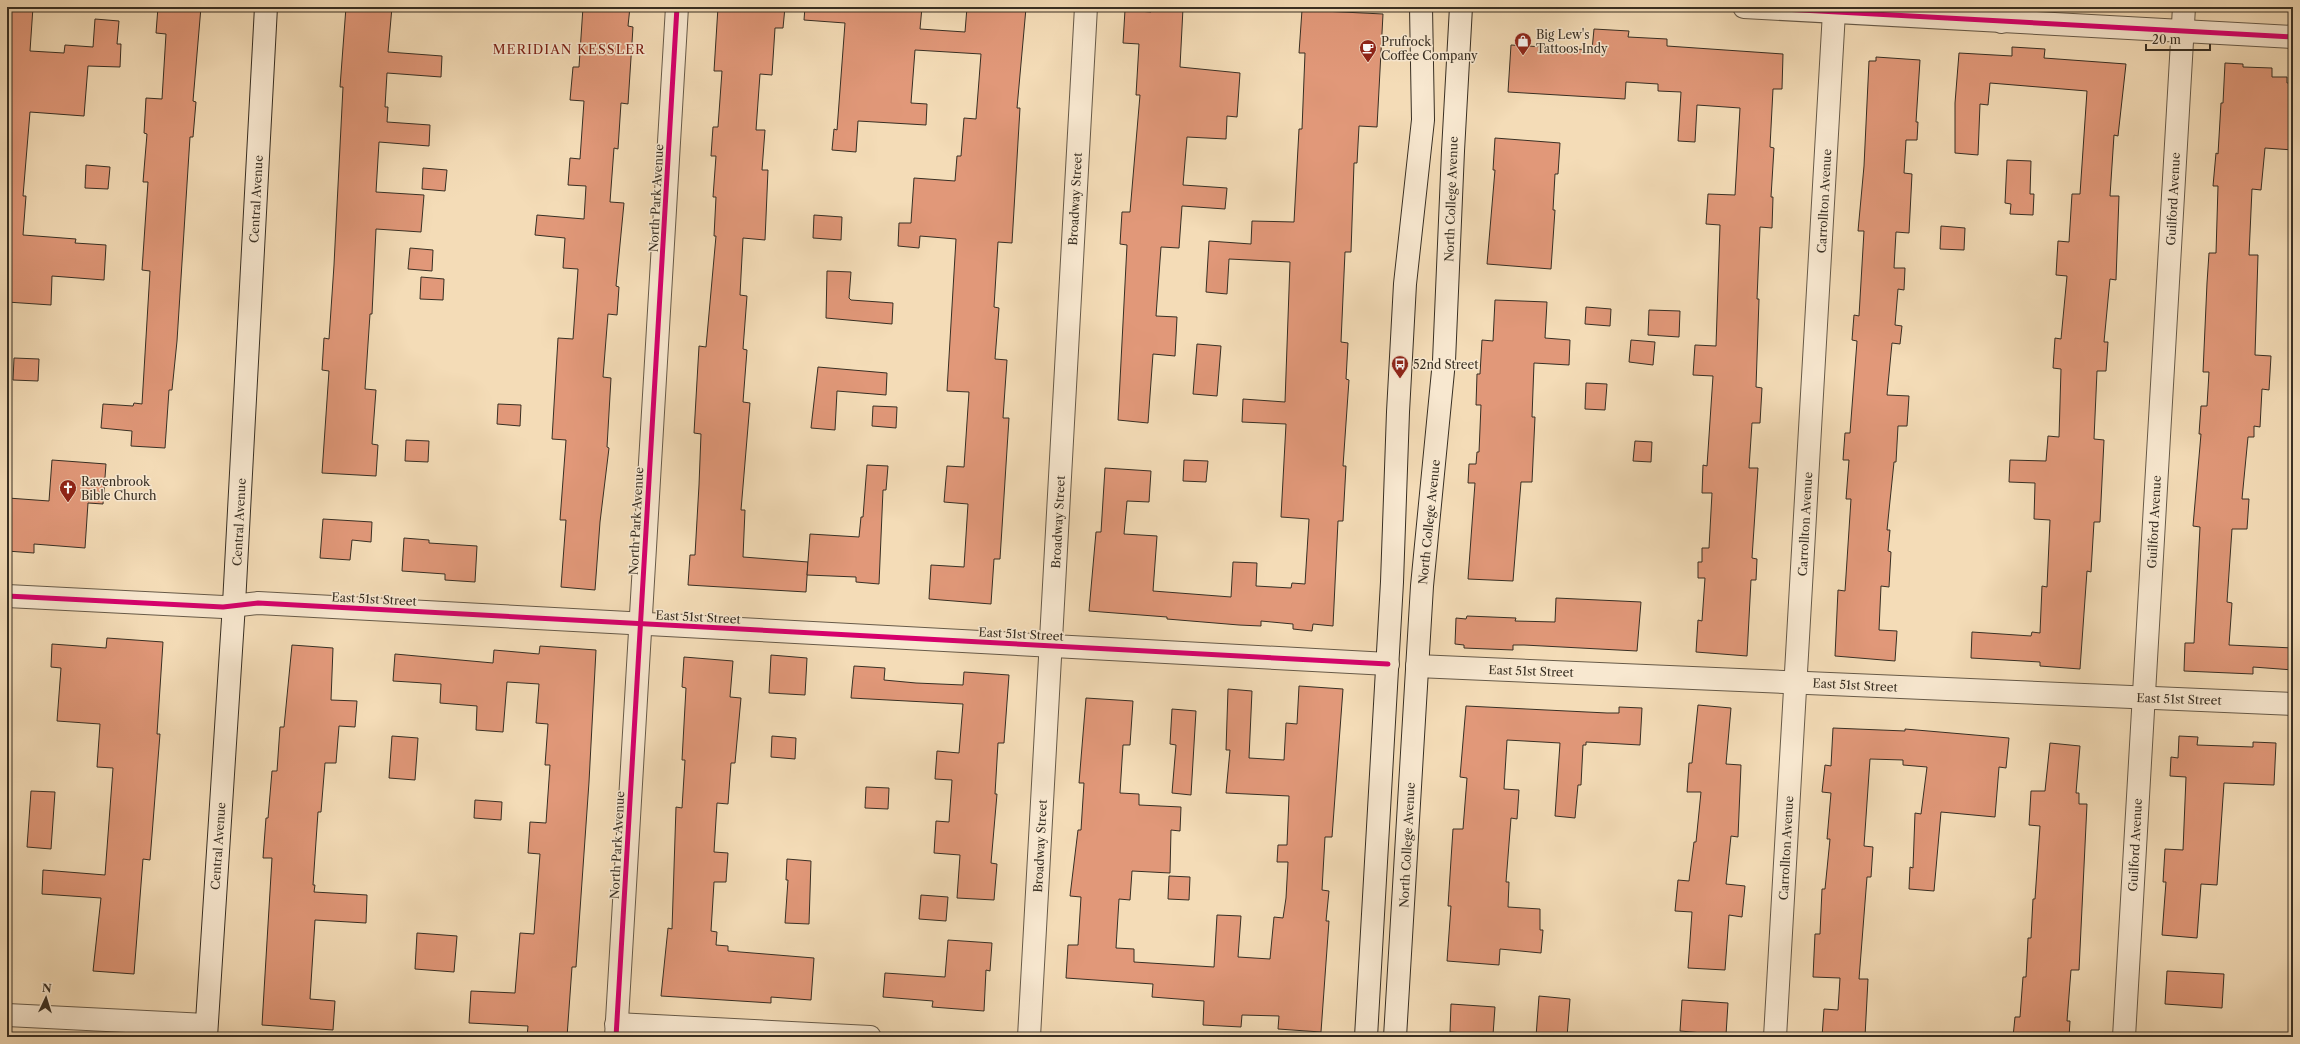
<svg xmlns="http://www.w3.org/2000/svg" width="2300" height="1044" font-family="'Libre Caslon Text',serif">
<rect width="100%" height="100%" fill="#f4dcb7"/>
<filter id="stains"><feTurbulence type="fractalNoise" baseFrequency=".005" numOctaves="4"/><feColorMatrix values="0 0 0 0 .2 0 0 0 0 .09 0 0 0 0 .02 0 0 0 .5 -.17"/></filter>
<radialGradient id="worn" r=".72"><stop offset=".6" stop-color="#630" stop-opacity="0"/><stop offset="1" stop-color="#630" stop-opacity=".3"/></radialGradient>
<!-- building -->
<g fill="#e19879" stroke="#382f23">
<polygon points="7,7 33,7 30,51 64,53 65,45 93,47 95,19 119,21 117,44 121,44 120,67 88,66 84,116 30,112 23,196 26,196 23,235 76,239 75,243 106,245 104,280 52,276 51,305 7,302"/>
<polygon points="158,7 201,7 193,101 196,102 193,137 190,137 177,341 172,390 169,390 165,448 131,446 132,431 101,428 103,404 133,406 134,403 142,404 150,271 142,270 148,182 143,182 147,134 144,133 146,98 162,99 166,34 156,33"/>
<polygon points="346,7 392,7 388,52 442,56 441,77 387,73 385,107 388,107 387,122 430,125 429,146 379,142 376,192 424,195 421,232 376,229 372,314 370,314 365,389 376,390 372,444 378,445 376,476 322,473 329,371 322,370 324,338 329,339 334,265 343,87 340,87"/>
<polygon points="583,7 630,7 628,26 633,27 628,104 621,103 618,149 614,148 610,202 624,203 616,286 619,287 617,315 608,314 603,377 611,378 607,447 609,448 600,522 595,590 561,587 566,520 560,520 566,440 552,439 558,338 573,339 578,269 563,268 565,238 535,235 537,215 584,219 586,186 568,185 570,158 580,159 584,101 570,100 573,67 579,67"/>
<polygon points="718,7 785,7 783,28 775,28 772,75 760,74 756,130 765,130 762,170 768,170 765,240 743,238 740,295 747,296 743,349 747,350 743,402 750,403 741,510 745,510 743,557 808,562 806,592 688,585 690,555 695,555 699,485 701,434 694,433 699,346 706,347 716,236 714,236 716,197 713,197 716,156 711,156 713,127 718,127 722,71 714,71"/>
<polygon points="805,7 922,7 920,29 965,32 967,7 1026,8 1017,108 1020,108 1012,243 998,242 994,307 999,308 995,359 1007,360 1003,418 1009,418 1000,559 994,559 991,604 929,599 931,565 964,567 968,504 944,502 947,466 964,467 969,392 947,391 956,239 920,236 919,248 898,246 899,223 911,223 914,178 955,181 957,156 961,156 964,118 976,119 981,54 915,50 911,103 927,104 926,125 858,121 856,152 832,150 834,129 837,130 845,23 804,20"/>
<polygon points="1151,7 1183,8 1180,67 1240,73 1237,117 1227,116 1226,139 1187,137 1183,185 1227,188 1225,209 1182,206 1179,248 1161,247 1156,316 1177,317 1175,356 1153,354 1148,423 1118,420 1127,245 1120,244 1122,212 1130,212 1140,95 1136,95 1139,44 1123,43 1125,10 1151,12"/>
<polygon points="1302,10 1383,14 1377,127 1359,126 1357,163 1354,163 1351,252 1345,252 1341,342 1348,343 1346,379 1349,380 1343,466 1346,466 1343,521 1338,521 1333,626 1313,624 1312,631 1293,629 1293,624 1261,621 1261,626 1239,625 1167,619 1167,617 1089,611 1096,532 1101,532 1105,468 1151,471 1149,502 1127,501 1124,534 1157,536 1153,591 1231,597 1233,562 1257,563 1256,586 1291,588 1292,583 1305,584 1309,519 1281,517 1286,424 1242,422 1243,399 1285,402 1290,262 1229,259 1227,294 1206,292 1209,241 1251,244 1252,221 1294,222 1299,129 1302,129 1305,53 1299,53"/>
<polygon points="1594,29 1629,31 1628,37 1667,39 1667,46 1783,54 1782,89 1773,89 1770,147 1774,148 1771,197 1773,197 1772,228 1760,227 1757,299 1759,299 1756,387 1762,388 1760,423 1752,423 1749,468 1758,468 1752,558 1757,559 1756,580 1751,580 1747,656 1696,652 1698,620 1702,621 1705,578 1698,578 1698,562 1702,562 1702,548 1709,548 1712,493 1702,493 1703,465 1707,466 1713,376 1693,375 1695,345 1716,346 1720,225 1706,224 1708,194 1735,195 1740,108 1697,105 1695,142 1678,141 1681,92 1658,91 1658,84 1626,82 1625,99 1508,92 1511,45 1592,50"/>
<polygon points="2012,47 2045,49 2044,58 2126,64 2118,136 2114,135 2110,196 2119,196 2116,280 2110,279 2104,342 2108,342 2106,371 2097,371 2094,439 2104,440 2100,522 2094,522 2091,572 2087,571 2080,669 2040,666 2040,662 1971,658 1972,632 2031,636 2032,632 2040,633 2042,586 2047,587 2050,520 2034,519 2035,483 2009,482 2010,460 2046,461 2048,436 2059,437 2061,369 2053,368 2055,338 2061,339 2067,276 2056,275 2058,241 2069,242 2072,194 2080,194 2087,91 1990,83 1988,105 1980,104 1978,155 1955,153 1955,103 1959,53 2012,56"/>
<polygon points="1876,57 1920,60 1916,122 1918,122 1917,140 1906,140 1904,173 1912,174 1909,233 1896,232 1894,268 1905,268 1904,290 1898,289 1895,325 1902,326 1900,344 1892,343 1887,395 1909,396 1907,426 1898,426 1896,462 1894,462 1887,530 1890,530 1888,551 1891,552 1889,587 1881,586 1879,630 1897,631 1895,661 1835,656 1838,590 1845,591 1851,499 1846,499 1849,460 1843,460 1845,433 1850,433 1857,341 1852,340 1854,315 1859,316 1864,231 1858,231 1864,166 1869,61 1876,61"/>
<polygon points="2225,63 2243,64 2243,67 2272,68 2272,77 2287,77 2287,83 2292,83 2290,131 2293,132 2293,150 2265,148 2261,190 2252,189 2249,255 2258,255 2255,355 2271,356 2269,390 2262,389 2260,427 2254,426 2254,437 2248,437 2242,499 2249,499 2247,529 2232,529 2227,602 2232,603 2229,645 2293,648 2293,670 2253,667 2253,674 2184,671 2185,643 2194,643 2200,527 2193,526 2201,434 2199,434 2201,406 2207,406 2209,372 2203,372 2207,283 2209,253 2216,253 2218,186 2213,186 2216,153 2218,154 2221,103 2223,103"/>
<polygon points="1495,138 1560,143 1558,174 1555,174 1553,210 1555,210 1551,269 1487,264 1495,170 1493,170"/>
<polygon points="2007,160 2031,161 2030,194 2034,194 2033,215 2010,214 2011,204 2005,203"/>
<polygon points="86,165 110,167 108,189 85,188"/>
<polygon points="423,168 447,170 445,191 422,189"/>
<polygon points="814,215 842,217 841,240 813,238"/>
<polygon points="1941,226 1965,228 1964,250 1940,249"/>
<polygon points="410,248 433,250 432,271 408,269"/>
<polygon points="827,271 851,272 849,298 851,300 893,303 892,324 826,318"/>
<polygon points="421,277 444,279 443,300 420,299"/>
<polygon points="1495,300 1547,302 1545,338 1570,340 1569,365 1534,363 1532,417 1535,417 1532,482 1521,482 1513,581 1468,579 1475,483 1468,483 1469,464 1476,464 1477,452 1479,452 1481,405 1476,405 1477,374 1480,374 1482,340 1493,341"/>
<polygon points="1586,307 1611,309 1610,326 1585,324"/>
<polygon points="1649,310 1680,311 1679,337 1648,335"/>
<polygon points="1631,340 1655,342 1653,365 1629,362"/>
<polygon points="1197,344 1221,346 1217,396 1193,394"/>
<polygon points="14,358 39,359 38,381 13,380"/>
<polygon points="818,367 887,373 886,395 837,391 835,430 811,428"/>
<polygon points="1586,383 1607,384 1605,410 1585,409"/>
<polygon points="498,404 521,405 520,426 497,424"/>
<polygon points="873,406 897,407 896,428 872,426"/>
<polygon points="406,440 429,441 428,462 405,461"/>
<polygon points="1635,441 1652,442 1651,462 1633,461"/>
<polygon points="52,460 106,464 103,504 88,503 85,548 34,544 34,553 7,551 8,498 49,501"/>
<polygon points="1184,460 1208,461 1206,482 1183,481"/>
<polygon points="867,465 888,466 886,490 883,490 879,584 856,582 856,577 807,575 810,534 859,537 861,517 863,517"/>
<polygon points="323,519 372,522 371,542 352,540 350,560 320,558"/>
<polygon points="404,538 429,540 429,543 477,546 475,582 445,580 445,574 402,571"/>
<polygon points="1556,598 1641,602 1637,651 1524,645 1513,645 1513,650 1464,648 1464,645 1455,644 1456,618 1466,619 1467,616 1516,618 1515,621 1555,622"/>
<polygon points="107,638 163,642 157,734 160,734 150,860 143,859 134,974 93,971 101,898 42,894 43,870 105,875 113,768 97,767 100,724 57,721 61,668 51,667 52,644 106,648"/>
<polygon points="292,645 333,648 331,700 357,701 355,727 339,726 336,763 325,763 321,812 318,812 313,885 315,885 314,892 367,895 366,923 315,920 310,999 335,1001 333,1030 262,1025 272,858 263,858 266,818 268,818 272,771 277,771 280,727 284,727"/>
<polygon points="540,646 596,650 589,782 576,967 572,967 567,1037 527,1037 528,1026 469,1023 471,991 515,993 520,933 534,934 540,854 528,853 530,822 546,823 550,765 545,765 548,724 536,723 539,684 507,682 503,732 476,730 477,706 440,703 441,684 393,681 395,654 493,663 494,650 539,654"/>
<polygon points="771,655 807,658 805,695 769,693"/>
<polygon points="684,657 733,661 730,697 741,698 735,763 731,763 728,804 717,803 714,852 728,853 726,882 714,882 711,931 717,932 716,945 728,946 728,951 814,958 811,1000 771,997 771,1003 661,996 668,928 672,929 676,807 682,808 685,760 682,760 686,688 682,687"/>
<polygon points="854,666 885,668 884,680 916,683 963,685 964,672 1009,675 1004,743 998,743 995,794 997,794 991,863 997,864 994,900 957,898 960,855 934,853 936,821 949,822 952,780 935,779 937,751 959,753 963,704 851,698"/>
<polygon points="1299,686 1343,689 1332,837 1325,837 1322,890 1329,891 1326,921 1329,921 1321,1032 1278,1029 1279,1016 1242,1015 1241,1027 1203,1025 1204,1001 1152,997 1153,984 1066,978 1068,945 1078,945 1081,897 1070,896 1078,830 1081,830 1084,783 1079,783 1086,698 1133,701 1130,745 1123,745 1120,793 1139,794 1139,805 1181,807 1180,831 1171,830 1170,873 1132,871 1130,900 1119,899 1116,948 1134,949 1134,962 1214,967 1217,915 1241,916 1238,957 1270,959 1274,917 1283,918 1286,898 1288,862 1277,862 1278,845 1287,845 1289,796 1226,793 1230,750 1226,750 1228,689 1252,691 1249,758 1284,760 1286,723 1297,724"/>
<polygon points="1698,705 1731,708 1726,764 1741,765 1738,837 1731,836 1726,884 1745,886 1742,917 1729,915 1725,970 1688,968 1692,912 1675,911 1678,880 1689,881 1694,842 1696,842 1701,792 1687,792 1689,763 1692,763"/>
<polygon points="1466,706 1607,713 1619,713 1619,707 1642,708 1640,745 1586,742 1586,745 1583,745 1581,785 1578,785 1575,818 1555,816 1560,743 1507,740 1504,789 1519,790 1517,819 1511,818 1506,882 1509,882 1508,907 1540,909 1540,930 1543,930 1541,953 1500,949 1499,965 1447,961 1451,906 1448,906 1453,829 1463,829 1467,778 1460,777"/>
<polygon points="1172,709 1196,711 1191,795 1172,793 1176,745 1170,744"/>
<polygon points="1833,728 1905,731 1905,729 2009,738 2006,768 1999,767 1995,817 1941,812 1934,891 1909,889 1910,867 1913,868 1915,813 1921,814 1927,767 1903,765 1903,760 1870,759 1864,846 1873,847 1871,877 1867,877 1859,979 1868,979 1865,1037 1822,1037 1824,1009 1838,1010 1840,978 1813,977 1815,934 1820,934 1822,889 1825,889 1830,839 1827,839 1831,793 1822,792 1825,765 1831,766"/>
<polygon points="392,736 418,738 415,780 389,778"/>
<polygon points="772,736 796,738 795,759 771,757"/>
<polygon points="2179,736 2198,737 2197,745 2253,747 2253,742 2276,743 2274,785 2224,783 2217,885 2201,884 2197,938 2162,935 2166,882 2163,882 2165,849 2183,850 2186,777 2170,776 2171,757 2178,758"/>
<polygon points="2050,743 2080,746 2076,793 2079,793 2079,804 2087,804 2079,970 2071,970 2067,1021 2070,1021 2069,1037 2013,1037 2015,1017 2020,1017 2023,977 2026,977 2028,938 2031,938 2033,899 2035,899 2040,826 2029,825 2031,791 2045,791"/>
<polygon points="866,787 889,788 888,809 865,808"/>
<polygon points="31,791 55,792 51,849 27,847"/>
<polygon points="475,800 502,802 501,820 474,818"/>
<polygon points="787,859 811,861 809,924 785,923 788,880 786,880"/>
<polygon points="1169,876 1190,877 1189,900 1168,899"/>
<polygon points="921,895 948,897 946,921 919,919"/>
<polygon points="417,933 457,936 454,972 415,969"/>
<polygon points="948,940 992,943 990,971 986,970 984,1011 932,1007 933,1001 883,997 885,973 945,977"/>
<polygon points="2167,971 2224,974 2222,1008 2165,1004"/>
<polygon points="1539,996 1570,999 1567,1037 1536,1037"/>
<polygon points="1682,1000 1728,1003 1726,1035 1680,1031"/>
<polygon points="1451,1004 1495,1007 1493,1035 1450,1032"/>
</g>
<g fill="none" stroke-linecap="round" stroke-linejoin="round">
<!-- minor casing -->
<g stroke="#675a48" stroke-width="24">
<g id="minor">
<polyline points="2002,22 2003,7"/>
<polyline points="7,596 223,607 258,603 1388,664"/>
<polyline points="1417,666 2293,704"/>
<polyline points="7,1015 206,1025"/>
<polyline points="616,1024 870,1037"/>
<polyline points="616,1037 677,7"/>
<polyline points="1029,1037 1086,7"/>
<polyline points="1775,1037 1834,12"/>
<polyline points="2124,1037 2184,7"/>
</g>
</g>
<!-- tertiary casing -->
<g stroke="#675a48" stroke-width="24">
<polyline id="tertiary" points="1744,7 2293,37"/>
</g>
<!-- secondary casing -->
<g stroke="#382f23" stroke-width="24">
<g id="secondary">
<polyline points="206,1037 234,604 266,7"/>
<polyline points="1366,1037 1392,582 1398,412 1405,284 1423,120 1421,7"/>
<polyline points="1395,1037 1422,586 1444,361 1453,151 1461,7"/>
</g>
</g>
<!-- minor -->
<use href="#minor" stroke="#f8e8d0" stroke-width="22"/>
<!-- tertiary -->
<use href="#tertiary" stroke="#f8e8d0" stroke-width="22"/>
<!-- secondary -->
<use href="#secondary" stroke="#f8e8d0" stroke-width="22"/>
<!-- cycleway casing -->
<g stroke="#f8e8d0" stroke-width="8">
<g id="cycleway">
<polyline points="1744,7 2293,37"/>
<polyline points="7,596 223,607 258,603 1388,664"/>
<polyline points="616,1037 677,7"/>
</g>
</g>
<!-- cycleway -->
<use href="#cycleway" stroke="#d6006c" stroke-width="5"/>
</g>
<!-- icons -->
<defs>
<g id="shop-pin" transform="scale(0.9)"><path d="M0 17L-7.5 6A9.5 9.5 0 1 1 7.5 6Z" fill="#8f2418" stroke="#f8e8d0"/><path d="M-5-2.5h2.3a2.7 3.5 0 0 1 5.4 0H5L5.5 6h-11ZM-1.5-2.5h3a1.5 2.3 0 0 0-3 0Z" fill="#fff"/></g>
<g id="cafe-pin" transform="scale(0.9)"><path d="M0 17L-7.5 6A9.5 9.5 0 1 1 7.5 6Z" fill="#8f2418" stroke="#f8e8d0"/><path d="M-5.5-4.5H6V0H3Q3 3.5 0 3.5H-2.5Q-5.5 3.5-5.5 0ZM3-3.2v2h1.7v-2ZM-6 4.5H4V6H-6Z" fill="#fff"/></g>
<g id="bus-pin" transform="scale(0.9)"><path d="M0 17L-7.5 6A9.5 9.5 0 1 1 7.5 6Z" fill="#8f2418" stroke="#f8e8d0"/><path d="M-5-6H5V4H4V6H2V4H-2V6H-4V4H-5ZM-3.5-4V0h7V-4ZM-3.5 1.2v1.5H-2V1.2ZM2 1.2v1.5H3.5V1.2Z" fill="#fff"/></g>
<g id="church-pin" transform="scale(0.9)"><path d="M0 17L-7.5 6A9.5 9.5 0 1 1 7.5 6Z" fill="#8f2418" stroke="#f8e8d0"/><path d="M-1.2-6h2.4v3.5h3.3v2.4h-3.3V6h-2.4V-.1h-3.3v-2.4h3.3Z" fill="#fff"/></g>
</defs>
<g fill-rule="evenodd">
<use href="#shop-pin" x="1523" y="41"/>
<use href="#cafe-pin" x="1368" y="48"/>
<use href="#bus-pin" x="1400" y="364"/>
<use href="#church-pin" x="68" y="488"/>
</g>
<g text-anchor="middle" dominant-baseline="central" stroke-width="3" stroke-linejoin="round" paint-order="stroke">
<!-- poi labels -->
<g font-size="12" fill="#382f23" stroke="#f8e8d0" text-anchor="start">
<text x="1536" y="34">Big Lew's<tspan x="1536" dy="14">Tattoos Indy</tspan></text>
<text x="1381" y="41">Prufrock<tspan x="1381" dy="14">Coffee Company</tspan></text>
<text x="1413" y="364">52nd Street</text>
<text x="81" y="481">Ravenbrook<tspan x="81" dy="14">Bible Church</tspan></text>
</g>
<!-- street labels -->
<g font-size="12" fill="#382f23" stroke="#f8e8d0">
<text transform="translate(656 198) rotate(-87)">North Park Avenue</text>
<text transform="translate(256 199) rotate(-87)">Central Avenue</text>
<text transform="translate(1075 199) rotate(-87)">Broadway Street</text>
<text transform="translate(1451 199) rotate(-88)">North College Avenue</text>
<text transform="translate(2173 199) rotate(-87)">Guilford Avenue</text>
<text transform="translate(1824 201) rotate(-87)">Carrollton Avenue</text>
<text transform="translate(636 521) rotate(-87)">North Park Avenue</text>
<text transform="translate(239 522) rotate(-87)">Central Avenue</text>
<text transform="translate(1058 522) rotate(-87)">Broadway Street</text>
<text transform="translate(1429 522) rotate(-84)">North College Avenue</text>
<text transform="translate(2154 522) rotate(-87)">Guilford Avenue</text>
<text transform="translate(1805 524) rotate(-87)">Carrollton Avenue</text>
<text transform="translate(374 599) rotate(3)">East 51st Street</text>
<text transform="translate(698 617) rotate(3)">East 51st Street</text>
<text transform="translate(1021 634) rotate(3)">East 51st Street</text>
<text transform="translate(1531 671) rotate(2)">East 51st Street</text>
<text transform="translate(1855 685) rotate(3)">East 51st Street</text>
<text transform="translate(2179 699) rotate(2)">East 51st Street</text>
<text transform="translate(617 845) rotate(-87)">North Park Avenue</text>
<text transform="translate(1407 845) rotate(-87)">North College Avenue</text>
<text transform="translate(2135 845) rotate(-87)">Guilford Avenue</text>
<text transform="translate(218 846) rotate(-86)">Central Avenue</text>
<text transform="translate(1040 846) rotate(-87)">Broadway Street</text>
<text transform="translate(1786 848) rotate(-87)">Carrollton Avenue</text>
</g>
<!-- neighbourhood labels -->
<g font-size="13" letter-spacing="1" fill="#7a1f14" stroke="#f8e8d0">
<text x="569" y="49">MERIDIAN KESSLER</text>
</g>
</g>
<!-- margin -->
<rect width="2300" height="1044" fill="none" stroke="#f4dcb7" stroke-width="24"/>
<rect x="8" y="8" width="2284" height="1028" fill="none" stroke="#382f23" stroke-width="2"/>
<rect x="12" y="12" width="2276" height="1020" fill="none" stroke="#382f23"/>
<!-- north arrow -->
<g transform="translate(46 998) rotate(4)" stroke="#f8e8d0" stroke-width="3" paint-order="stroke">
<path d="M0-3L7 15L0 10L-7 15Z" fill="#382f23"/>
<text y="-6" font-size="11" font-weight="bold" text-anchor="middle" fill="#382f23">N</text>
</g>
<!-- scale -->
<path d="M2146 44v6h64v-6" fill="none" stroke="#382f23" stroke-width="2"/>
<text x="2152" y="44" font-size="12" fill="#382f23" stroke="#f8e8d0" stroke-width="3" paint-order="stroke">20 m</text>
<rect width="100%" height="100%" filter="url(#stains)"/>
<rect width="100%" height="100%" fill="url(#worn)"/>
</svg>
